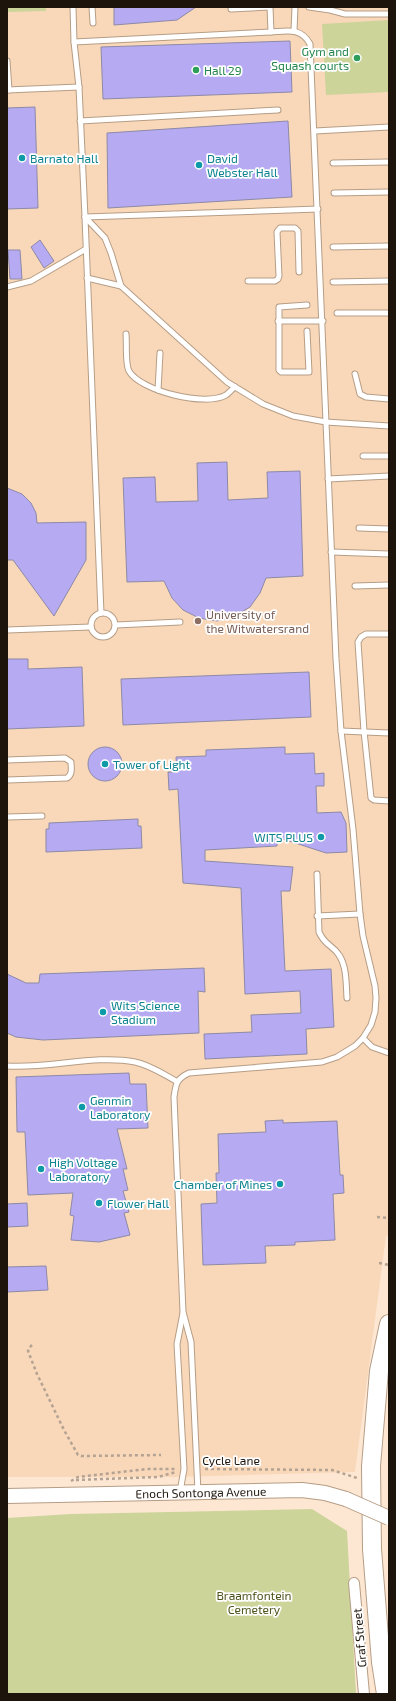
<svg xmlns="http://www.w3.org/2000/svg" width="396" height="1701" font-family="'Exo 2',sans-serif">
<rect width="100%" height="100%" fill="#fde7d3"/>
<!-- built -->
<polygon fill="#f9d8ba" points="7,7 389,7 389,1235 386,1236 355,1472 177,1477 7,1477"/>
<!-- green -->
<g fill="#ccd49a">
<polygon points="7,7 46,7 46,11 7,12"/>
<polygon points="389,20 389,92 326,95 322,24"/>
<polygon points="312,1509 347,1531 356,1694 7,1694 7,1518 71,1514"/>
</g>
<!-- building -->
<g fill="#b6abf2" stroke="#8d89a7">
<polygon points="114,7 196,7 177,20 114,25"/>
<polygon points="290,41 292,92 103,99 101,47"/>
<polygon points="35,107 38,208 7,209 7,108"/>
<polygon points="288,121 292,197 108,208 107,133"/>
<polygon points="40,240 54,261 44,268 31,247"/>
<polygon points="8,250 20,250 22,279 10,279"/>
<polygon points="227,462 228,500 268,498 267,472 300,471 303,576 266,578 260,593 250,607 235,616 217,621 199,618 183,610 172,598 164,581 127,582 123,478 155,477 156,502 198,501 197,463"/>
<polygon points="7,488 22,494 31,503 36,513 37,523 86,522 86,560 54,616 13,560 7,560"/>
<polygon points="7,659 28,659 28,669 82,667 84,726 7,729"/>
<polygon points="309,672 311,717 123,725 121,679"/>
<polygon points="285,747 285,754 314,753 315,774 324,773 324,786 316,786 317,813 341,812 346,823 347,852 326,853 277,837 277,846 205,850 205,861 293,867 290,891 281,891 285,971 331,969 334,1027 306,1029 307,1054 205,1059 204,1034 252,1032 251,1015 301,1013 300,991 245,994 241,888 183,883 178,789 169,790 168,772 177,772 176,757 206,756 206,750"/>
<circle cx="105" cy="764" r="17"/>
<polygon points="138,819 138,826 141,826 142,848 46,852 46,829 49,829 49,823"/>
<polygon points="204,968 205,992 198,991 199,1033 43,1040 16,1037 7,1033 7,974 26,983 39,983 40,974"/>
<polygon points="129,1073 130,1084 146,1084 148,1128 117,1129 127,1169 123,1169 128,1190 123,1191 129,1212 124,1213 130,1235 99,1242 71,1240 74,1216 70,1215 73,1193 28,1195 25,1132 17,1132 16,1077"/>
<polygon points="283,1120 283,1123 337,1121 340,1175 343,1175 344,1193 333,1194 335,1240 295,1242 295,1245 265,1246 266,1263 203,1265 201,1204 217,1203 216,1173 219,1173 218,1134 266,1132 265,1121"/>
<polygon points="27,1203 28,1226 7,1227 7,1204"/>
<polygon points="46,1266 48,1290 7,1292 7,1267"/>
</g>
<g fill="none" stroke-linecap="round" stroke-linejoin="round">
<!-- service casing -->
<g stroke="#b69d85" stroke-width="7">
<g id="service">
<polyline points="73,7 74,42 79,87 85,217 101,613"/>
<polyline points="92,7 93,23"/>
<polyline points="309,7 330,10 345,14 389,14"/>
<polyline points="231,9 270,7"/>
<polyline points="294,31 295,7"/>
<polyline points="74,42 271,32"/>
<polyline points="7,61 9,90"/>
<polyline points="7,90 79,87"/>
<polyline points="80,121 278,110"/>
<polyline points="315,131 389,127"/>
<polyline points="333,163 389,162"/>
<polyline points="334,193 389,192"/>
<polyline points="85,217 105,238 111,253 121,286 227,382 263,404 293,416 326,422 389,426"/>
<polyline points="85,217 318,209"/>
<polyline points="333,247 389,246"/>
<polyline points="87,278 121,286"/>
<polyline points="248,281 275,281 278,279 279,276 277,232 280,228 295,228 298,231 299,272"/>
<polyline points="333,282 389,281"/>
<polyline points="7,287 31,281 86,249"/>
<polyline points="307,305 279,307 279,370 281,372 309,372 307,331"/>
<polyline points="337,313 389,313"/>
<polyline points="278,321 323,321"/>
<path d="M 126,334 C 127,343 125,364 129,371 C 140,391 206,407 226,395 C 229,393 232,389 235,387"/>
<polyline points="355,374 360,394 366,397 389,399"/>
<polyline points="158,390 160,353"/>
<polyline points="363,456 389,456"/>
<polyline points="328,479 389,476"/>
<polyline points="359,528 389,529"/>
<polyline points="331,552 389,554"/>
<polyline points="355,586 389,585"/>
<circle cx="103" cy="625" r="12"/>
<polyline points="116,625 180,622"/>
<polyline points="7,630 91,627"/>
<polyline points="389,634 366,634 361,637 358,642 364,731 371,798 374,800 389,801"/>
<polyline points="341,731 389,733"/>
<path d="M 7,760 L 65,758 L 71,762 C 71,768 73,774 67,778 L 7,780"/>
<polyline points="7,817 42,816"/>
<path d="M 317,874 L 319,932 C 325,946 333,945 339,955 C 347,967 346,984 347,998"/>
<polyline points="317,916 360,914"/>
<polyline points="363,1038 372,1047 389,1053"/>
<path d="M 7,1066 C 49,1069 95,1054 135,1062 C 150,1065 163,1074 176,1081"/>
<polyline points="180,1492 184,1469 177,1344 183,1313"/>
<path d="M 198,1492 L 191,1342 L 183,1312 L 174,1097 C 176,1084 176,1079 189,1073 L 322,1062 L 337,1057 L 355,1046 L 363,1038 L 371,1025 L 375,1012 L 376,998 L 375,986 L 363,936 L 360,914 L 353,829 L 341,731 L 336,659 L 310,44 C 301,27 287,31 271,32 L 270,7"/>
</g>
</g>
<!-- minor casing -->
<g stroke="#b69d85" stroke-width="12">
<polyline id="minor" points="354,1583 364,1694"/>
</g>
<!-- secondary casing -->
<g stroke="#b69d85" stroke-width="16">
<g id="secondary">
<path id="s1" d="M 7,1496 L 302,1490 L 325,1493 L 346,1499"/>
</g>
</g>
<!-- motorway casing -->
<g stroke="#b69d85" stroke-width="20">
<polyline id="motorway" points="386,1694 381,1662 372,1549 371,1466 379,1371 389,1324"/>
</g>
<!-- path -->
<g stroke="#b4a292" stroke-width="2.5" stroke-dasharray="3 3" stroke-linecap="butt">
<polyline points="377,1217 389,1218"/>
<polyline points="379,1263 389,1265"/>
<polyline points="32,1345 29,1348 28,1351 37,1374 64,1430 78,1455 81,1456 161,1455"/>
<polyline points="205,1469 332,1470 357,1478"/>
<polyline points="76,1480 158,1477 176,1472"/>
<polyline points="71,1481 78,1477 147,1469 176,1469"/>
</g>
<!-- service -->
<use href="#service" stroke="#fff" stroke-width="5"/>
<!-- minor -->
<use href="#minor" stroke="#fff" stroke-width="10"/>
<!-- secondary -->
<use href="#secondary" stroke="#fff" stroke-width="14"/>
<!-- motorway -->
<use href="#motorway" stroke="#fff" stroke-width="18"/>
<!-- secondary-bridge casing -->
<g stroke="#b69d85" stroke-width="16" stroke-linecap="butt">
<polyline id="secondary-bridge" points="346,1499 389,1518"/>
</g>
<!-- secondary-bridge -->
<use href="#secondary-bridge" stroke="#fff" stroke-width="14"/>
</g>
<!-- markers -->
<g fill="#2e9e5b" stroke="#fff" stroke-width="1.5">
<circle cx="357" cy="58" r="4"/>
<circle cx="196" cy="70" r="4"/>
</g>
<g fill="#0f9aa8" stroke="#fff" stroke-width="1.5">
<circle cx="22" cy="158" r="4"/>
<circle cx="199" cy="165" r="4"/>
<circle cx="105" cy="764" r="4"/>
<circle cx="321" cy="837" r="4"/>
<circle cx="103" cy="1012" r="4"/>
<circle cx="82" cy="1107" r="4"/>
<circle cx="41" cy="1169" r="4"/>
<circle cx="280" cy="1184" r="4"/>
<circle cx="99" cy="1203" r="4"/>
</g>
<circle fill="#8d6e63" stroke="#fff" stroke-width="1.5" cx="198" cy="621" r="4"/>
<g text-anchor="middle" dominant-baseline="central" stroke-width="3.5" stroke-linejoin="round" paint-order="stroke">
<!-- leisure labels -->
<g font-size="12" fill="#27864d" stroke="#fff" text-anchor="end">
<text x="349" y="51">Gym and<tspan x="349" dy="14">Squash courts</tspan></text>
<text x="204" y="70" text-anchor="start">Hall 29</text>
</g>
<!-- culture labels -->
<g font-size="12" fill="#0d838f" stroke="#fff" text-anchor="start">
<text x="30" y="158">Barnato Hall</text>
<text x="207" y="158">David<tspan x="207" dy="14">Webster Hall</tspan></text>
<text x="113" y="764">Tower of Light</text>
<text x="313" y="837" text-anchor="end">WITS PLUS</text>
<text x="111" y="1005">Wits Science<tspan x="111" dy="14">Stadium</tspan></text>
<text x="90" y="1100">Genmin<tspan x="90" dy="14">Laboratory</tspan></text>
<text x="49" y="1162">High Voltage<tspan x="49" dy="14">Laboratory</tspan></text>
<text x="272" y="1184" text-anchor="end">Chamber of Mines</text>
<text x="107" y="1203">Flower Hall</text>
</g>
<!-- education labels -->
<g font-size="12" fill="#785e54" stroke="#fff" text-anchor="start">
<text x="206" y="614">University of<tspan x="206" dy="14">the Witwatersrand</tspan></text>
</g>
<!-- street labels -->
<g font-size="12" fill="#1d140b" stroke="#fff">
<text x="231" y="1460">Cycle Lane</text>
<text stroke="none"><textPath href="#s1" startOffset="194">Enoch Sontonga Avenue</textPath></text>
<text transform="translate(359 1638) rotate(-95)">Graf Street</text>
</g>
<!-- park labels -->
<g font-size="12" fill="#4d531b" stroke="#fff">
<text x="254" y="1595">Braamfontein<tspan x="254" dy="14">Cemetery</tspan></text>
</g>
</g>
<!-- border -->
<rect width="396" height="1701" fill="none" stroke="#1d140b" stroke-width="16"/>
</svg>
